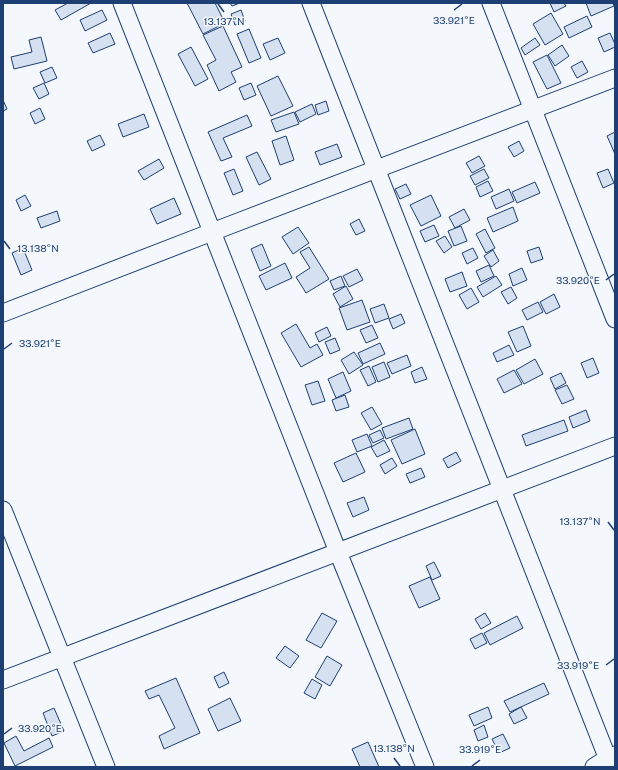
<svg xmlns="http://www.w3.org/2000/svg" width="618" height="770" font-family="'Public Sans',sans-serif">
<rect width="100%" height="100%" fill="#f4f7fb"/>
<!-- building -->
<g fill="#d5e0f0" stroke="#1d3f73">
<polygon points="68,3 91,3 61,20 55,10"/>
<polygon points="187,3 215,3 225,23 203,34"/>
<polygon points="230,3 240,3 232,6"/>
<polygon points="550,3 564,3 566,6 554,12"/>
<polygon points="586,3 613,3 614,6 591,16"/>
<polygon points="102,10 107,20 85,31 80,20"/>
<polygon points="241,10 245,21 235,25 231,14"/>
<polygon points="551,13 563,34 545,45 533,24"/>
<polygon points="587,16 592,27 569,38 564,27"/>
<polygon points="223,26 242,67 231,72 236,82 219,91 207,65 216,60 203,35"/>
<polygon points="249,29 261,58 249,63 237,34"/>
<polygon points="110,33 115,44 93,53 88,43"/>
<polygon points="610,33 615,44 615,47 604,52 598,38"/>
<polygon points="41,37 47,61 14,69 11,57 32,52 29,40"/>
<polygon points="278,38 285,53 270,60 263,44"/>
<polygon points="535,38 540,45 525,55 521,48"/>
<polygon points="562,45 569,56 555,66 548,55"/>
<polygon points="191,47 208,79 195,86 178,54"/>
<polygon points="547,55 561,83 547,89 533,62"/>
<polygon points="582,61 588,72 577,78 571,67"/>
<polygon points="52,67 57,78 45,83 40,72"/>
<polygon points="278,76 293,106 271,116 257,86"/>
<polygon points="44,83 49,94 39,99 33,88"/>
<polygon points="251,83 256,95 244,100 239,88"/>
<polygon points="3,100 7,109 3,111"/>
<polygon points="326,101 329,111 318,115 315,105"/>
<polygon points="312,104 316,114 300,122 295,112"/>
<polygon points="40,108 45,119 35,124 30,113"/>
<polygon points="294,112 299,124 276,132 271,120"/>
<polygon points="144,114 149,127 123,137 118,124"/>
<polygon points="247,115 252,126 223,138 232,157 221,161 208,132"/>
<polygon points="615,132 615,154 607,136"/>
<polygon points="100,135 105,145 92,151 87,141"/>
<polygon points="286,136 294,160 280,165 272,141"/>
<polygon points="519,141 524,151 514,157 508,147"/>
<polygon points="337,144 342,157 320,165 315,152"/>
<polygon points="257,152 271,179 259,185 246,157"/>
<polygon points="479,156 485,166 472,173 466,163"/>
<polygon points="159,159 164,168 144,180 138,171"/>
<polygon points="234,169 243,191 233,195 224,173"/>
<polygon points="484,169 489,178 475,185 470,176"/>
<polygon points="608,169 614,183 603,188 597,173"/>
<polygon points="488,181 493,191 480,197 476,187"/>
<polygon points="535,182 540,193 517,203 512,192"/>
<polygon points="406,184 411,194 400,199 395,189"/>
<polygon points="509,189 514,201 496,209 491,197"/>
<polygon points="25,195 31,206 21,211 16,200"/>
<polygon points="431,195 441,216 421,226 410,205"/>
<polygon points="174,198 181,214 157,224 150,209"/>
<polygon points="513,207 518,221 493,232 487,218"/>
<polygon points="464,209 470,220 455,228 449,217"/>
<polygon points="57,211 60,221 41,228 37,218"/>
<polygon points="359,219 365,231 356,235 350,224"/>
<polygon points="434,225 439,236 425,242 420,231"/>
<polygon points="461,226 467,241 454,246 448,231"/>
<polygon points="298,227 309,243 293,254 282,237"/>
<polygon points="485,229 495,248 486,253 476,234"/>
<polygon points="445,236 452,247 444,253 436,241"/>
<polygon points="262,244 271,266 260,271 251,249"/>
<polygon points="309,247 329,279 306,293 296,277 310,268 300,252"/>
<polygon points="539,247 543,259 531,263 527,251"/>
<polygon points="23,248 32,270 21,275 12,253"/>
<polygon points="473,248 478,258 467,264 462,253"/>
<polygon points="493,250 499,261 491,267 484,256"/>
<polygon points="285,263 292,278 266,290 259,276"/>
<polygon points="489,265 494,276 481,282 476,271"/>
<polygon points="522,268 527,280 513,286 509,274"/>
<polygon points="357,269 363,280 349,287 343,276"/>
<polygon points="462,272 467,286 450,292 445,279"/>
<polygon points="341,276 345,286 334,290 330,281"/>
<polygon points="496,276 502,285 483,297 477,287"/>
<polygon points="346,286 353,299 340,307 333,294"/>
<polygon points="511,287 517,298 508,304 501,292"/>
<polygon points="471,288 479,302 467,309 459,295"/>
<polygon points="554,294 560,307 546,314 540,302"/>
<polygon points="362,300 370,322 347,330 339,308"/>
<polygon points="538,302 543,312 527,320 522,310"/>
<polygon points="384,304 389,318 375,323 370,309"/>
<polygon points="401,314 405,323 393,329 389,319"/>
<polygon points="296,324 310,348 317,344 323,355 301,367 281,333"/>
<polygon points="372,325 378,338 366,343 360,330"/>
<polygon points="523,326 531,346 517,352 508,332"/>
<polygon points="327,327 331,336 319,342 315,333"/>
<polygon points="335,338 340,350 330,354 325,342"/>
<polygon points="380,343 385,354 363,364 358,353"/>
<polygon points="509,345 514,355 497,362 493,353"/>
<polygon points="354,352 363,365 349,374 341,360"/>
<polygon points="407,355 411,366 392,374 387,363"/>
<polygon points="593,358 599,373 587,378 581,363"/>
<polygon points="535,359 543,374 524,384 516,370"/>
<polygon points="384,362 390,377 378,382 372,367"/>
<polygon points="369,366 376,382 368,386 360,370"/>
<polygon points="422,367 427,379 415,383 411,372"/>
<polygon points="514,370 522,384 504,393 497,379"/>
<polygon points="343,372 351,391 336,398 328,379"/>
<polygon points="561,373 566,383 555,389 550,378"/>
<polygon points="318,381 325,401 312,405 305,385"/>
<polygon points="567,385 574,399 562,404 555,390"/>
<polygon points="345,395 349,407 336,411 332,400"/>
<polygon points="372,407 382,424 371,430 361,413"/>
<polygon points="586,410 590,421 573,428 569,417"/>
<polygon points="409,418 413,429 386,439 382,428"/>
<polygon points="564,420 568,431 526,446 522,435"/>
<polygon points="415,429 425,454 402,464 391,440"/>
<polygon points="380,430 384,438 373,443 369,435"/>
<polygon points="367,434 372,446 357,452 352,440"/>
<polygon points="384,440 390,451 377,457 371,447"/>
<polygon points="456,452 461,461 448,468 443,459"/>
<polygon points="356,453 365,472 343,482 334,463"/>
<polygon points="392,458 397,466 385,474 380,465"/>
<polygon points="421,468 425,477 410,483 406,474"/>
<polygon points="364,497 369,510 353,517 347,503"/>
<polygon points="434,562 441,576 432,580 426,566"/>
<polygon points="430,577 440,599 419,608 409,586"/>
<polygon points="322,613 337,621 321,648 306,640"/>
<polygon points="485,613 491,623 481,629 475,619"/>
<polygon points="517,616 523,628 490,645 484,633"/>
<polygon points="482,633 487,643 475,649 470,639"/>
<polygon points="285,646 299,656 290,668 276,658"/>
<polygon points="327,656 342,665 330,686 315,677"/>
<polygon points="224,672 229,683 219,688 214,677"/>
<polygon points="176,678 200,733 164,749 159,736 175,728 159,695 149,699 145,691"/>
<polygon points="312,679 322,685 315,699 304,693"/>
<polygon points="544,683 549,694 510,712 504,701"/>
<polygon points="230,698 241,721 218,731 208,709"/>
<polygon points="488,707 492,718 474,726 469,715"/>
<polygon points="521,707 527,718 514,724 509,714"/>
<polygon points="54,708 64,731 52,736 43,713"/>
<polygon points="484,725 488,737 478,741 474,730"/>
<polygon points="503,734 510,748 499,753 492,739"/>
<polygon points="16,736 24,751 49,738 53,747 15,766 4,743"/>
<polygon points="368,742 379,767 360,767 352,749"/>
</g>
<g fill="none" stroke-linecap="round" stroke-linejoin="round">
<!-- street casing -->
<g stroke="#1d3f73" stroke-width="19">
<g id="street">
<polyline points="122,3 338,552 425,767"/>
<polyline points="311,3 611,767"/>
<polyline points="491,3 615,319"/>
<polyline points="3,313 212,232 615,78"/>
<polyline points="3,510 106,767"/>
<polyline points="3,680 615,446"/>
<polyline points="594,767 608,758 615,755"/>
</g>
</g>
<!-- street -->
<use href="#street" stroke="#f4f7fb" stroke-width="17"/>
</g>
<!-- ticks -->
<path fill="none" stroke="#1d3f73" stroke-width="1.5" d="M 218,4 L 224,12M 454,10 L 462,4M 4,241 L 10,249M 606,280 L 614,274M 4,349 L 12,343M 608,522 L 614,530M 606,665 L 614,659M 4,734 L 12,728M 394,758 L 400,766M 472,766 L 480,760"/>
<g font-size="10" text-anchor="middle" fill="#1d3f73" stroke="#f4f7fb" stroke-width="3" stroke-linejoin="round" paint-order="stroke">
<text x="454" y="24">33.921°E</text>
<text x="224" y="25">13.137°N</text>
<text x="38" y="252">13.138°N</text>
<text x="578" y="284">33.920°E</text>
<text x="40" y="347">33.921°E</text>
<text x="580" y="525">13.137°N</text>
<text x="578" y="669">33.919°E</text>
<text x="40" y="732">33.920°E</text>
<text x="394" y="752">13.138°N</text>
<text x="480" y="753">33.919°E</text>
</g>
<!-- border -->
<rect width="618" height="770" fill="none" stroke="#1d3f73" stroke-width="8"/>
</svg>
